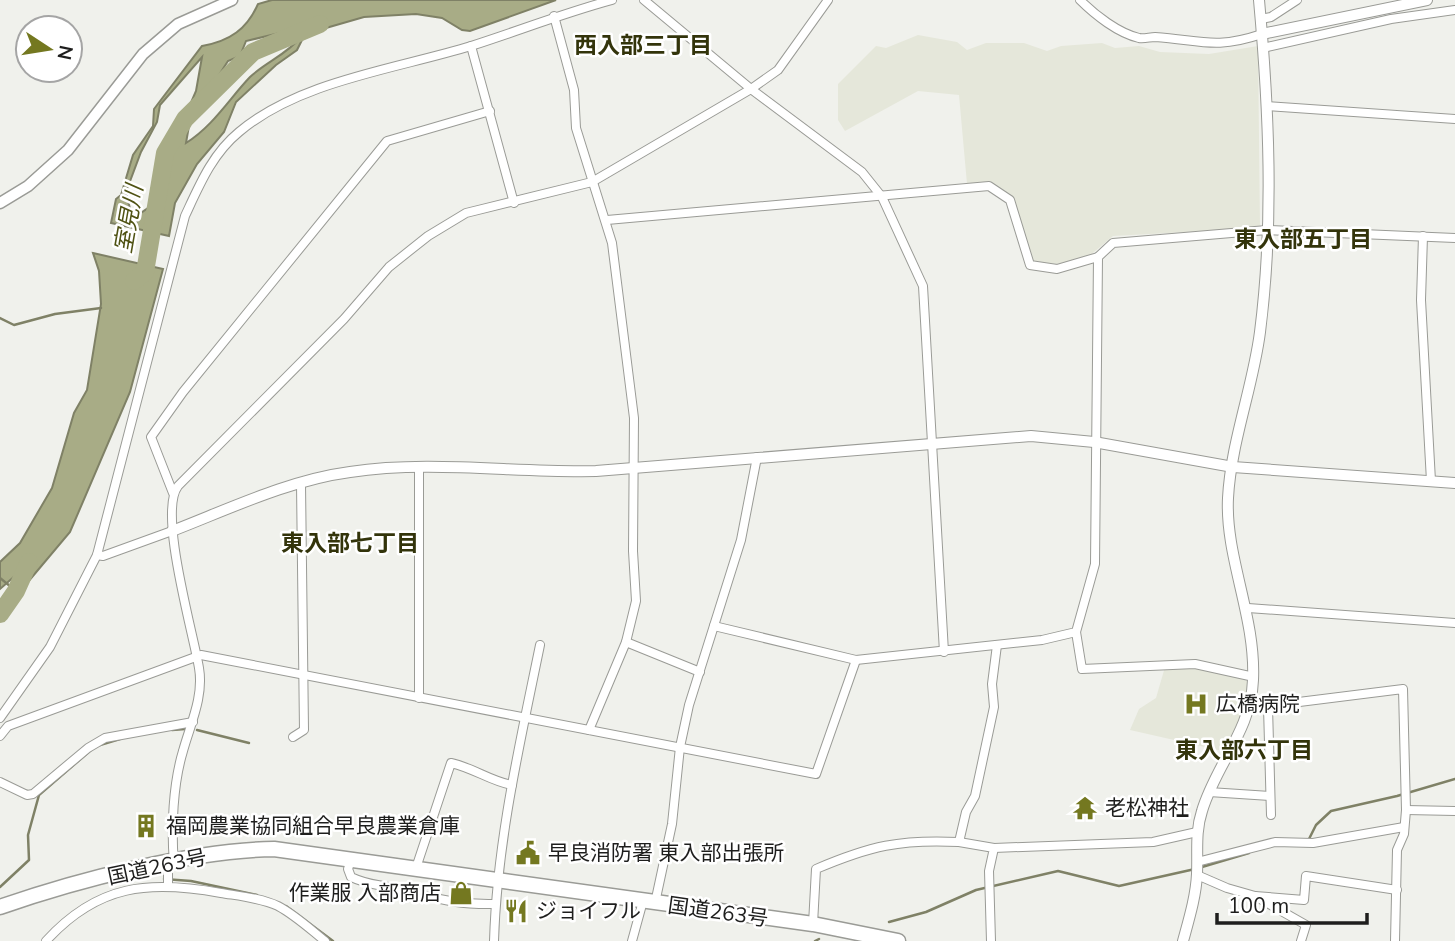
<svg xmlns="http://www.w3.org/2000/svg" width="1455" height="941" font-family="'Nunito Sans','Noto Sans JP',sans-serif">
<rect width="100%" height="100%" fill="#f0f1ec"/>
<!-- built -->
<g fill="#e5e7da">
<polygon points="918,35 957,42 967,50 986,43 1024,43 1047,51 1061,46 1102,43 1115,48 1139,46 1160,52 1209,54 1258,46 1260,228 1113,236 1087,258 1056,264 1033,261 1010,194 989,182 967,184 959,95 918,91 845,131 838,120 838,84 876,46 886,48"/>
<polygon points="1195,665 1248,681 1247,699 1227,752 1130,730 1139,709 1156,698 1165,667"/>
</g>
<!-- water -->
<g fill="#a8ac86" stroke="#7f8166" stroke-width="2" fill-rule="evenodd">
<path d="M 272,0 L 556,0 L 470,31 L 462,30 L 442,18 L 416,14 L 364,17 L 319,30 L 302,40 L 297,50 L 276,65 L 236,102 L 224,132 L 197,164 L 175,203 L 169,236 L 111,223 L 116,199 L 121,195 L 133,155 L 153,126 L 154,109 L 202,46 C 230,41 247,29 258,4 ZM 297,29 L 301,37 C 286,55 266,62 250,77 C 229,99 213,126 186,143 L 190,120 L 228,61 L 240,56 L 246,41 ZM 202,57 L 196,91 L 171,149 L 162,198 L 141,213 L 136,223 L 118,221 L 117,217 L 122,211 L 131,213 L 126,192 L 141,152 L 157,122 L 160,105 Z"/>
<polygon points="93,253 163,269 130,392 70,532 22,589 16,575 0,589 0,562 20,543 52,488 74,413 87,390 101,304 99,271"/>
</g>
<g fill="none" stroke-linecap="round" stroke-linejoin="round">
<!-- stream -->
<g stroke="#7f8166" stroke-width="2.5">
<polyline points="0,318 14,325 55,314 101,308"/>
<polyline points="0,578 16,591"/>
<polyline points="172,730 185,729"/>
<polyline points="197,730 249,743"/>
<polyline points="100,745 120,739"/>
<polyline points="1308,841 1316,825 1331,811 1397,796 1455,779"/>
<polyline points="1202,867 1249,853"/>
<polyline points="164,879 191,881 257,895"/>
<polyline points="0,887 29,860 28,835 39,795 91,750"/>
<polyline points="286,906 333,941"/>
<polyline points="889,922 926,912 976,890 1058,871 1119,886 1195,869"/>
<polyline points="815,941 819,939"/>
</g>
<!-- river -->
<g stroke="#a8ac86" stroke-width="18">
<polyline points="134,281 145,272 165,153 185,119 253,52 320,24"/>
<polyline points="0,614 16,591 29,562"/>
</g>
<!-- minor casing -->
<g stroke="#9a9b96" stroke-width="10">
<g id="minor">
<polyline points="644,0 751,89 862,172 882,197 923,286 944,652"/>
<path d="M 1080,0 C 1095,15 1118,33 1139,38 C 1144,39 1150,37 1155,37 C 1201,40 1214,50 1262,34"/>
<polyline points="554,16 574,90 576,128 612,243 634,418 633,551 636,601 626,642"/>
<polyline points="1261,19 1271,17 1297,0"/>
<polyline points="471,46 514,203"/>
<polyline points="1263,48 1391,19 1455,10"/>
<polyline points="1267,106 1455,119"/>
<polyline points="607,220 989,186 1010,200 1030,265 1057,269 1098,257"/>
<polyline points="1423,236 1421,300 1431,481"/>
<polyline points="419,467 419,698"/>
<polyline points="173,493 151,437 183,392 387,141 490,111"/>
<polyline points="97,555 103,556 172,531"/>
<polyline points="1248,608 1455,623"/>
<polyline points="714,626 856,660 1042,640 1076,632 1095,564 1098,257 1113,243 1267,230 1455,238"/>
<polyline points="1076,632 1082,669 1195,664 1254,677"/>
<polyline points="1268,707 1271,815"/>
<polyline points="1251,708 1403,689 1406,810 1404,834 1397,850 1395,941"/>
<path d="M 0,718 L 50,647 L 97,555 L 185,216 C 199,186 212,154 239,132 C 299,81 396,69 471,46 C 518,31 564,13 612,0"/>
<polyline points="589,730 626,642 700,672"/>
<polyline points="0,736 8,726 201,655 816,774 856,660"/>
<polyline points="293,737 304,730 301,484"/>
<polyline points="0,782 27,795 33,794 88,748 105,738 193,722"/>
<polyline points="1209,792 1270,796"/>
<polyline points="1406,810 1455,811"/>
<polyline points="994,848 1153,842 1197,832"/>
<path d="M 351,860 L 348,869 L 351,877 C 368,885 376,884 393,888 C 433,897 452,905 495,904"/>
<polyline points="1197,862 1275,842 1313,843 1404,827"/>
<path d="M 174,863 C 171,828 173,784 183,751 C 190,725 204,697 199,668 C 193,632 158,512 178,486 L 344,319 L 389,267 L 428,236 L 466,213 L 592,182 L 751,89 L 778,70 L 828,0"/>
<path d="M 416,868 L 451,763 C 474,768 490,781 512,785"/>
<polyline points="1197,875 1227,888 1255,896 1306,925 1301,941"/>
<polyline points="168,884 168,864"/>
<polyline points="1255,896 1304,900 1306,876 1397,890"/>
<polyline points="655,903 672,824 680,747 689,705 741,540 757,457"/>
<path d="M 813,924 L 816,869 C 870,846 900,839 959,842"/>
<path d="M 46,941 C 98,884 149,880 221,893 C 239,896 261,898 278,906 C 295,915 310,929 325,941"/>
<path d="M 494,941 C 497,841 520,743 540,645"/>
<polyline points="632,941 643,901"/>
<polyline points="991,941 989,871 994,848 959,842 966,812 975,796 994,707 992,684 997,645"/>
</g>
</g>
<!-- tertiary casing -->
<g stroke="#9a9b96" stroke-width="12">
<g id="tertiary">
<polyline points="1262,34 1427,0"/>
<path d="M 172,531 C 229,509 289,480 350,472 C 431,460 514,473 596,471 L 1031,436 L 1094,442 L 1233,467 L 1455,483"/>
<path d="M 1183,941 C 1189,919 1196,896 1197,874 C 1198,852 1195,832 1202,811 C 1216,764 1251,731 1253,680 C 1256,617 1225,557 1228,498 C 1231,442 1253,387 1260,332 C 1274,222 1269,110 1259,0"/>
</g>
</g>
<!-- secondary casing -->
<g stroke="#9a9b96" stroke-width="13">
<polyline id="secondary" points="0,203 28,186 68,150 143,54 178,24 232,0"/>
</g>
<!-- trunk casing -->
<g stroke="#9a9b96" stroke-width="17">
<path id="trunk" d="M 0,907 C 77,880 193,850 274,849 L 813,924 L 898,941"/>
</g>
<!-- minor -->
<use href="#minor" stroke="#fff" stroke-width="8"/>
<!-- tertiary -->
<use href="#tertiary" stroke="#fff" stroke-width="10"/>
<!-- secondary -->
<use href="#secondary" stroke="#fff" stroke-width="10"/>
<!-- trunk -->
<use href="#trunk" stroke="#fff" stroke-width="14"/>
</g>
<!-- icons -->
<defs>
<g id="hospital-bare" transform="scale(1.89)"><path d="M-5-5h3v3.5h4V-5h3V5h-3V1.5h-4V5h-3Z" fill="#747820" stroke="#fff" stroke-width="2.5" paint-order="stroke"/></g>
<g id="temple-bare" transform="scale(1.89)"><path d="M0-6L5-2H3V0L6.5 2.5H4V6H1.5V3h-3V6H-4V2.5H-6.5L-3 0V-2H-5Z" fill="#747820" stroke="#fff" stroke-width="2.5" paint-order="stroke"/></g>
<g id="building-bare" transform="scale(1.89)"><path d="M-4-6H4V6H1V3H-1V6H-4ZM-2.5-4.3h1.7v1.8h-1.7ZM.8-4.3h1.7v1.8H.8ZM-2.5-1h1.7V.8h-1.7ZM.8-1h1.7V.8H.8Z" fill="#747820" stroke="#fff" stroke-width="2.5" paint-order="stroke"/></g>
<g id="civic-bare" transform="scale(1.89)"><path d="M-.6-6.5H3V-4.5H.6V-3L4-1V1h2V6H-6V1h2V-1L-.6-3ZM-1.2 2.5V6h2.4V2.5Z" fill="#747820" stroke="#fff" stroke-width="2.5" paint-order="stroke"/></g>
<g id="shop-bare" transform="scale(1.89)"><path d="M-5-2.5h2.3a2.7 3.5 0 0 1 5.4 0H5L5.5 6h-11ZM-1.5-2.5h3a1.5 2.3 0 0 0-3 0Z" fill="#747820" stroke="#fff" stroke-width="2.5" paint-order="stroke"/></g>
<g id="restaurant-bare" transform="scale(1.89)"><path d="M-5-6h1v4h1v-4h1v4h1v-4h1v5L-1.5 .5V6h-2V.5L-5-1ZM5-6V6H3V1.5H1.5Q1.5-4 5-6Z" fill="#747820" stroke="#fff" stroke-width="2.5" paint-order="stroke"/></g>
</defs>
<g fill-rule="evenodd">
<use href="#hospital-bare" x="1196" y="704"/>
<use href="#temple-bare" x="1085" y="808"/>
<use href="#building-bare" x="146" y="826"/>
<use href="#civic-bare" x="528" y="853"/>
<use href="#shop-bare" x="461" y="893"/>
<use href="#restaurant-bare" x="516" y="911"/>
</g>
<g text-anchor="middle" dominant-baseline="central" stroke-width="5" stroke-linejoin="round" paint-order="stroke">
<!-- poi labels -->
<g font-size="21" fill="#1e1e1d" stroke="#fff" text-anchor="start">
<text x="1216" y="704">広橋病院</text>
<text x="1105" y="808">老松神社</text>
<text x="166" y="826">福岡農業協同組合早良農業倉庫</text>
<text x="548" y="853">早良消防署 東入部出張所</text>
<text x="441" y="893" text-anchor="end">作業服 入部商店</text>
<text x="536" y="911">ジョイフル</text>
</g>
<!-- street labels -->
<g font-size="21" fill="#1e1e1d" stroke="#fff">
<text transform="translate(157 867) rotate(-12)">国道263号</text>
<text transform="translate(718 912) rotate(8)">国道263号</text>
</g>
<!-- neighbourhood labels -->
<g font-size="23" font-weight="bold" fill="#33340b" stroke="#fff">
<text x="643" y="45">西入部三丁目</text>
<text x="1303" y="239">東入部五丁目</text>
<text x="350" y="543">東入部七丁目</text>
<text x="1244" y="750">東入部六丁目</text>
</g>
<!-- water labels -->
<g font-size="23" font-style="italic" fill="#4f5213" stroke="#fff">
<text transform="translate(129 219) rotate(-80)">室見川</text>
</g>
</g>
<!-- north arrow -->
<g transform="translate(49 49) rotate(102)"><circle r="33" fill="#ffffff" stroke="#a5a5a5" stroke-width="2"/>
<path d="M0-5L12 26L0 18L-12 26Z" fill="#747820"/>
<text y="-10" font-size="19" font-weight="bold" text-anchor="middle" fill="#1e1e1d">N</text>
</g>
<!-- scale -->
<path d="M1217 913v10h150v-10" fill="none" stroke="#1e1e1d" stroke-width="3.5"/>
<text x="1228" y="913" font-size="21" fill="#1e1e1d" stroke="#ffffff" stroke-width="5" paint-order="stroke">100 m</text>
</svg>
